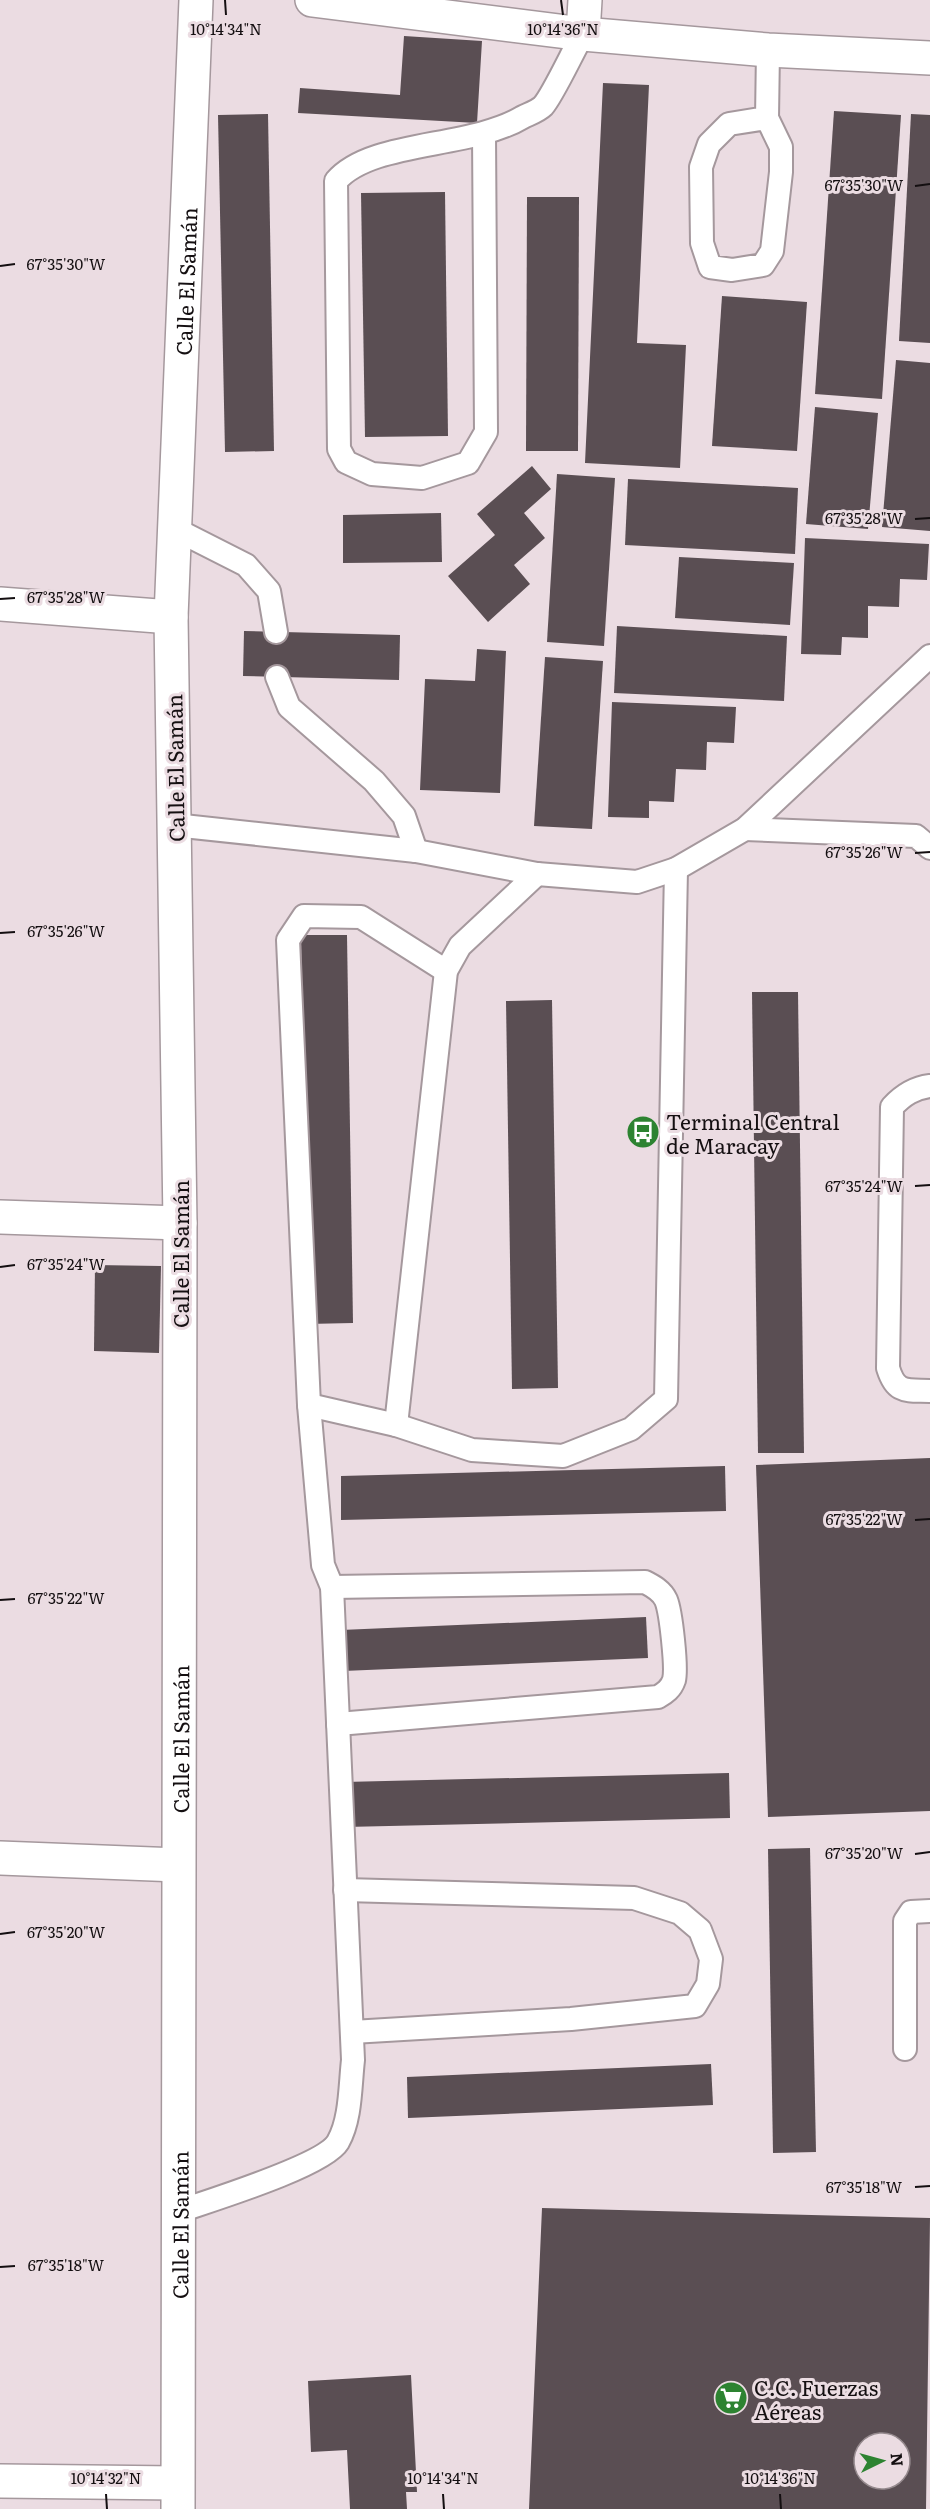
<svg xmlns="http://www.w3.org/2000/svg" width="930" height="2509" font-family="Literata,serif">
<rect width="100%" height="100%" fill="#ebdce2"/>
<!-- building -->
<g fill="#5a4e53" fill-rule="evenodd">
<polygon points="404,36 482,41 477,123 298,113 300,88 400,95"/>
<polygon points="603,83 649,85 637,343 686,345 680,468 585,463"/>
<polygon points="834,111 901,115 882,399 815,394"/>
<polygon points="268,114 274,451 225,452 218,115"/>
<polygon points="911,114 930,115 930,343 899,341"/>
<polygon points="445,192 448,436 365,437 361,193"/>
<polygon points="527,197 579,197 578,451 526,451"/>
<polygon points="722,296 807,302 797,451 712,446"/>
<polygon points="896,360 930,363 930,531 882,527"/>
<polygon points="815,407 878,413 868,529 806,524"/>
<polygon points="532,466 551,489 524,513 545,538 514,565 530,584 488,622 448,576 495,535 477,514"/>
<polygon points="557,474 615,478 604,646 547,642"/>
<polygon points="628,479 798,488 795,554 625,545"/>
<polygon points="441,513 442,562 343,563 343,515"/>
<polygon points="805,538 929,544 927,580 900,579 899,607 868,606 868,638 842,637 841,655 801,654"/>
<polygon points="679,557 794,563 790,625 675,618"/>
<polygon points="617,626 787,636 784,701 614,693"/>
<polygon points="244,631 400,635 399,680 243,676"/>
<polygon points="477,649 506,651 500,793 420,790 425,679 475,681"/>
<polygon points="545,657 603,661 592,829 534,826"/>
<polygon points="612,702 736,707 734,743 707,742 706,770 676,769 674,802 649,801 649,818 608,817"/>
<polygon points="301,935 347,935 353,1323 307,1324"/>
<polygon points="752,992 798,992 804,1453 758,1453"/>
<polygon points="552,1000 558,1388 512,1389 506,1001"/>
<polygon points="95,1265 161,1266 159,1353 94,1351"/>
<polygon points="930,1458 930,1811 768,1817 756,1465"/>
<polygon points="725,1466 726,1511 341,1520 341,1476"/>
<polygon points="646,1617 648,1658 343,1671 341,1630"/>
<polygon points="729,1773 730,1818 345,1827 344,1782"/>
<polygon points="810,1848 816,2152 773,2153 768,1849"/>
<polygon points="711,2064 713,2105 408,2118 407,2077"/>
<path d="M 542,2208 L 930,2218 L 926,2509 L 529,2509 ZM 864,2443 L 900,2443 L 900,2479 L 864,2479 Z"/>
<polygon points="411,2375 417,2492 406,2492 407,2509 350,2509 347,2450 311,2452 308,2381"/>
</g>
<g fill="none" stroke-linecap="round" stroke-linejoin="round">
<!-- service casing -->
<g stroke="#a5989d" stroke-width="26">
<g id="service">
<polyline points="767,118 729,124 709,144 701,167 702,243 710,267 732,270 763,265 772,251 781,172 781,147 767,118 768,50"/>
<path d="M 484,134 L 486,432 L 468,463 L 422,478 L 372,474 L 346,462 L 339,449 L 336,181 C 371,140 470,149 523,117 C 529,114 538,111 543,106 C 553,95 574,49 583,34"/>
<polyline points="175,529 246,565 269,591 276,632"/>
<polyline points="277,677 289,707 374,781 404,816 416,851"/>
<polyline points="174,825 416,851 537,874 637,882 676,869 745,829 930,656"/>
<polyline points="745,829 916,836 930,848"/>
<path d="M 930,1086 C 914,1088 903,1095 892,1107 L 888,1368 C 896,1394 906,1390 930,1391"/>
<polyline points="309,1405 396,1425 446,971 460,946 537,874"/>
<polyline points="396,1425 472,1450 563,1456 631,1429 666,1399 676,869"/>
<path d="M 332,1587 L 645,1582 C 653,1586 662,1591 666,1600 C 671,1612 677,1668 674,1680 C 671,1689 665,1693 658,1697 L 338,1724"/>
<polyline points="345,1890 634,1898 680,1913 700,1930 711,1959 708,1984 695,2006 571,2019 352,2032"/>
<polyline points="905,2049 905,1921 911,1912 930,1911"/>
<path d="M 177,2212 C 208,2201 324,2166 338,2142 C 351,2119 350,2086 353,2060 L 332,1587 L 323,1565 L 309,1405 L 288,940 L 304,916 L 361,917 L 446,971"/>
</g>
</g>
<!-- minor casing -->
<g stroke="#a5989d" stroke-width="36">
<g id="minor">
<polyline points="312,0 583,34 768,50 930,58"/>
<polyline points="583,34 585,0"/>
<polyline points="0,604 171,617"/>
<polyline points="0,1217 180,1223"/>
<polyline points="0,1858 178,1865"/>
<polyline points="0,2481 177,2483"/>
<path id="s1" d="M 178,2509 L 180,1223 L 171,617 L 196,0"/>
</g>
</g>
<!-- service -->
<use href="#service" stroke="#fff" stroke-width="22"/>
<!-- minor -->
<use href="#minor" stroke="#fff" stroke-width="33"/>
</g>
<!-- ticks -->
<path fill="none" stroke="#140f11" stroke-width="2" d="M 225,0 L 226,15M 561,0 L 563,15M 915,186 L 930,184M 0,266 L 15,264M 915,519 L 930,518M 0,599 L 15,598M 915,853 L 930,852M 0,933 L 15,932M 915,1186 L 930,1185M 0,1267 L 15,1265M 915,1520 L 930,1519M 0,1600 L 15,1599M 915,1854 L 930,1852M 0,1934 L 15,1932M 915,2187 L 930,2186M 0,2267 L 15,2266M 106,2494 L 107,2509M 443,2494 L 444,2509M 780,2494 L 781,2509"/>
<!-- icons -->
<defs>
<g id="bus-disc" transform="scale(1.725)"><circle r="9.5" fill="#2d8331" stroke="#ebdce2"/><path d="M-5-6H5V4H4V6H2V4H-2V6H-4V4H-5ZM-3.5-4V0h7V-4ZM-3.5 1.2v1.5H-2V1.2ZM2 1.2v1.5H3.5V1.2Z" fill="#fff"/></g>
<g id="supermarket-disc" transform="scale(1.725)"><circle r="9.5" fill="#2d8331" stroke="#ebdce2"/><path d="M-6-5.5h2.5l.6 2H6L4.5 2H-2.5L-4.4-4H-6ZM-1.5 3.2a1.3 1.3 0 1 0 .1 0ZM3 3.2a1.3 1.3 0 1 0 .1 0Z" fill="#fff"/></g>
</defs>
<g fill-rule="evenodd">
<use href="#bus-disc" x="643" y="1132"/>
<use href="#supermarket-disc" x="731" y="2398"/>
</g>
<g text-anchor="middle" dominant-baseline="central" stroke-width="6" stroke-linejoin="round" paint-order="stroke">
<!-- street labels -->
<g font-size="21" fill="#140f11" stroke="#ebdce2">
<text stroke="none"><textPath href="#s1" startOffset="2228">Calle El Samán</textPath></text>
<text transform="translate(174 768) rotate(-91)">Calle El Samán</text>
<text transform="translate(179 1254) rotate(-90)">Calle El Samán</text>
<text stroke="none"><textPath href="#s1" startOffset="770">Calle El Samán</textPath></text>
<text stroke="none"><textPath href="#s1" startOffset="284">Calle El Samán</textPath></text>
</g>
<!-- poi labels -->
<g font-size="21" fill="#140f11" stroke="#ebdce2" text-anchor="start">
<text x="666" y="1120">Terminal Central<tspan x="666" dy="24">de Maracay</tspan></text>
<text x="754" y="2386">C.C. Fuerzas<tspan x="754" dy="24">Aéreas</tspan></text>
</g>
</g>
<g font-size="15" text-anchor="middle" fill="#140f11" stroke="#ebdce2" stroke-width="6" stroke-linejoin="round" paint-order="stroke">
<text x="226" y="35">10°14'34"N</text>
<text x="563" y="35">10°14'36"N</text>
<text x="864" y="191">67°35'30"W</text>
<text x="66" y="270">67°35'30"W</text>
<text x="864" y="524">67°35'28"W</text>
<text x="66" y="603">67°35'28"W</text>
<text x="864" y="858">67°35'26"W</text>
<text x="66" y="937">67°35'26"W</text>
<text x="864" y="1192">67°35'24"W</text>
<text x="66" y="1270">67°35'24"W</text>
<text x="864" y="1525">67°35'22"W</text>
<text x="66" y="1604">67°35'22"W</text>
<text x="864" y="1859">67°35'20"W</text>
<text x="66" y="1938">67°35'20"W</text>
<text x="864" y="2193">67°35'18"W</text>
<text x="66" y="2271">67°35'18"W</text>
<text x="106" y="2484">10°14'32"N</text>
<text x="443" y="2484">10°14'34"N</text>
<text x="780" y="2484">10°14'36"N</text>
</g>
<!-- north arrow -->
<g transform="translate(882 2461) rotate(85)"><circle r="28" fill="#ebdce2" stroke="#958a8e" stroke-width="1.5"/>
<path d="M0-4.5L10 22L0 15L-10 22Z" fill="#2d8331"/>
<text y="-9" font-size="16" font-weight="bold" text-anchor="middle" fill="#140f11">N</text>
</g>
</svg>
